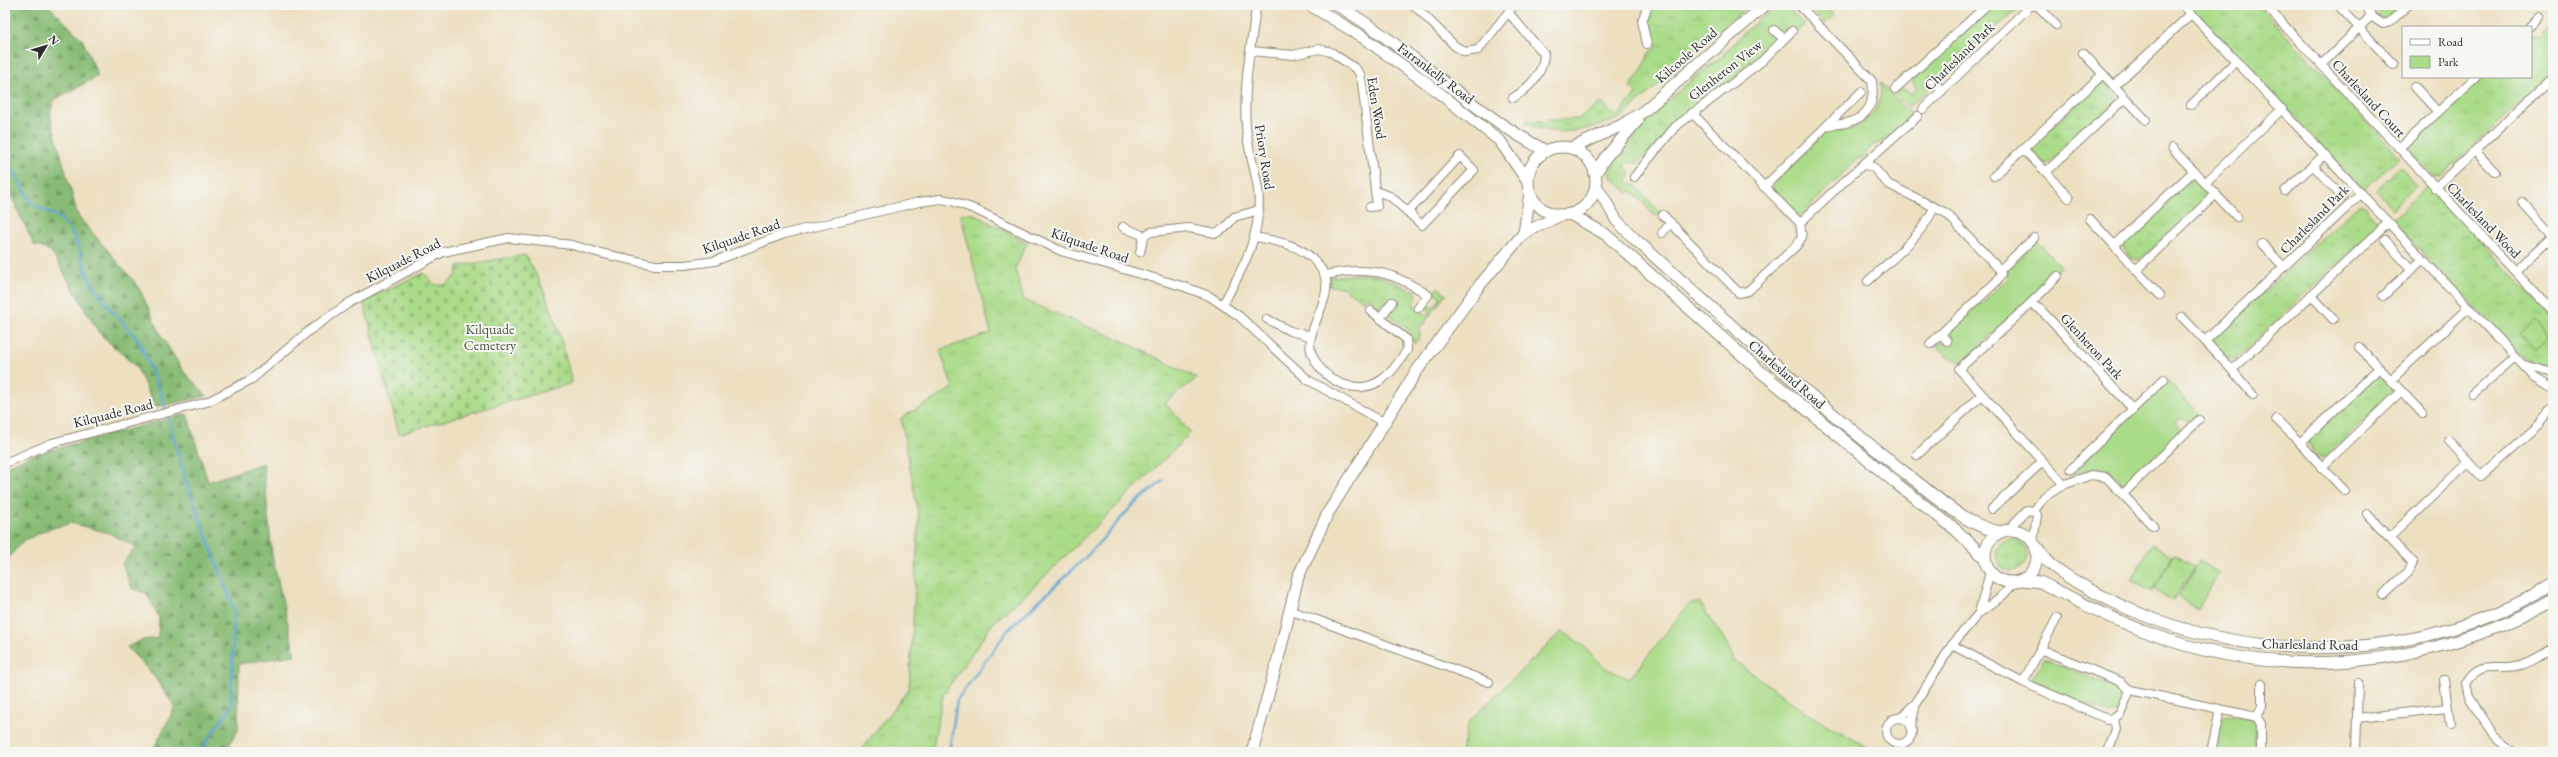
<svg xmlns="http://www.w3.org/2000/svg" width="2558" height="757" font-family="'EB Garamond',serif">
<defs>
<pattern id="grass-tufts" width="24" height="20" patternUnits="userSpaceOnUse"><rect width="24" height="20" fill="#abdc8a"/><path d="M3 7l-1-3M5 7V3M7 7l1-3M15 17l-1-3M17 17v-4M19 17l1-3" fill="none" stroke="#93bd77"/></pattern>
<pattern id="forest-firs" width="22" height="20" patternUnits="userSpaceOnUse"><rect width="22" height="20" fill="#88bc76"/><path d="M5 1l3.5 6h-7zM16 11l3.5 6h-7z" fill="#6f9961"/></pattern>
<pattern id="cemetery-stones" width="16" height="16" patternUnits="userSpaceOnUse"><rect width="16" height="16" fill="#abdc8a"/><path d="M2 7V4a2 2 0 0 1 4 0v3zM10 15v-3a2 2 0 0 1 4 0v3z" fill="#93bd77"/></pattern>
</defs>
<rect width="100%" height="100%" fill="#f6f6f2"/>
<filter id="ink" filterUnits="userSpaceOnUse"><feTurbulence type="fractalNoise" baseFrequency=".025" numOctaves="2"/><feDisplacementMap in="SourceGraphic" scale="8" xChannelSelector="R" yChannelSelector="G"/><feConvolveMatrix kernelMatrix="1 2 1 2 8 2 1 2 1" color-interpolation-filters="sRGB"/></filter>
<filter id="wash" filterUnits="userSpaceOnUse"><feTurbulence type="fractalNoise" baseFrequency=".012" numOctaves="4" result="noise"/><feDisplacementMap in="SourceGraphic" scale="16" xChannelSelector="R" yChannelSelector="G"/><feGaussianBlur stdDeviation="0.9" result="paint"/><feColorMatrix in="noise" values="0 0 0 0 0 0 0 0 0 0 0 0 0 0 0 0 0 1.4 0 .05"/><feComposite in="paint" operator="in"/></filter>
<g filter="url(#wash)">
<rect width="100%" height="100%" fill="#ede0c1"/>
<!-- grass -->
<g fill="url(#grass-tufts)" stroke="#6b845a">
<path d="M 1750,5 L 1619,119 C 1589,130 1555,139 1525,123 L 1528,118 L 1531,121 L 1578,119 L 1601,103 L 1617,117 L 1637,93 L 1630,87 L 1642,70 L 1649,53 L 1658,47 L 1654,39 L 1649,37 L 1646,21 L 1653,6 Z"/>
<path d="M 1776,5 L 1787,7 L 1805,24 L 1796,33 L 1791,27 L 1783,32 L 1774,29 L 1770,33 L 1774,38 L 1774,44 L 1752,66 L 1683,117 L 1638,163 L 1629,162 L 1625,166 L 1631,175 L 1626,181 L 1632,185 L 1634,183 L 1659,212 L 1664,213 L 1655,216 L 1632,191 L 1628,192 L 1611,177 C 1610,161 1617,152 1627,140 L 1630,143 L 1636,136 L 1633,133 L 1691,80 L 1721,57 L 1742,34 Z"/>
<polygon points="1806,5 1825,5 1834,15 1825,24"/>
<polygon points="1993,5 2020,6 1941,79 1934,74 1925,82 1929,89 1908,107 1893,92 1903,89 1911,94 1917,89 1912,81"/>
<polygon points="2189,5 2258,5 2400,157 2363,190"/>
<polygon points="2370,5 2402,5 2388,18 2383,19"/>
<polygon points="2553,21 2553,61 2551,63 2552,71 2550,75 2441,176 2433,176 2410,152 2411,143 2482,77 2531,77 2531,35 2539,34"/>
<polygon points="2105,83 2117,95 2114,104 2052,161 2047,164 2041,161 2032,150 2035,143 2098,84"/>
<polygon points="2400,167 2417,185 2392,209 2375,191"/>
<polygon points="2195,180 2206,191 2204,200 2142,258 2137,260 2131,258 2122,246 2122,243 2188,181"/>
<polygon points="2428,186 2553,319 2553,365 2540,367 2518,353 2392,220"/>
<polygon points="2360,204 2365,206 2378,220 2377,227 2235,360 2229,360 2213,344 2214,338"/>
<polygon points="960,213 974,214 1027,243 1015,269 1024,300 1123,341 1197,378 1165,403 1191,433 1038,583 994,622 943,695 932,752 859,752 909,689 919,518 901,418 953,388 940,350 991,333"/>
<polygon points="1363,274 1383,277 1413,291 1414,289 1417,296 1413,304 1427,316 1430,311 1423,305 1427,304 1433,308 1441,298 1434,292 1438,287 1446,294 1420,329 1420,337 1414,344 1408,329 1387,313 1393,305 1387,300 1379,306 1367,297 1363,301 1342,287 1329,286 1330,277"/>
<polygon points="2381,378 2392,390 2392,395 2327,456 2320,458 2308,444 2308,441 2373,379"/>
<circle cx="2012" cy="555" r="16"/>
</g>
<!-- forest -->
<g fill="url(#forest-firs)" stroke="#5a7450">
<polygon points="5,5 48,5 82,39 98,76 54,100 50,115 78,216 138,286 162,337 184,372 207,396 155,407 137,368 99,333 51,251 34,245 5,183"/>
<polygon points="187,414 208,482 263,463 272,555 295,655 239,664 238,730 225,752 152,752 175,707 153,675 127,647 142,640 158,638 159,618 146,593 132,589 122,563 136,547 109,533 71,523 46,530 23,541 5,562 5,467 35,454"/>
</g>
<!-- cemetery -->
<path fill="url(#cemetery-stones)" stroke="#6b845a" d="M 525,255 C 550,295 561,337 572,383 L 399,434 L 363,300 L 424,273 L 435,285 L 445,285 L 457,275 L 458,266 Z"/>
<!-- park -->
<g fill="#abdc8a" stroke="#6b845a">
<path d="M 1880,82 L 1912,116 L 1885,140 L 1872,146 L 1864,157 L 1857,159 L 1802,215 L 1796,215 L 1772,191 L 1774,183 L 1825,133 C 1833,130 1839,133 1847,131 C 1868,125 1885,104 1880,82 Z"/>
<polygon points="2037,241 2061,266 2053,275 1963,362 1957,362 1935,346 1939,343 1943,343 1948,347 1954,341 1951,332 2006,280 2009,268"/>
<polygon points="2534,321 2548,336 2534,349 2520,334"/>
<path d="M 2167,380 L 2199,414 L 2190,422 L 2181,418 L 2176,422 L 2180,428 L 2178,435 L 2127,484 L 2124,485 C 2104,465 2093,465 2068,477 Z"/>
<polygon points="2152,544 2173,556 2151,592 2131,580"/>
<polygon points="2175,554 2195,566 2173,601 2153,589"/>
<polygon points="2199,561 2219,573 2198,609 2178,597"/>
<polygon points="1699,602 1724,639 1735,661 1808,714 1876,752 1461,752 1469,721 1562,631 1584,646 1603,667 1629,679 1689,604"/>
<polygon points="2044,659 2110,686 2114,683 2123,688 2124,693 2117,711 2109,714 2036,684 2033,677"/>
<polygon points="2227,715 2250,718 2256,726 2256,752 2215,752 2221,720"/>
</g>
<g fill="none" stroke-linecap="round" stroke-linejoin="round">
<!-- stream -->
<g stroke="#5da4d3" stroke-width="2.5">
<polyline points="5,157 32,204 60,218 74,236 89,279 107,305 139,341 163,399 186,482 234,609 231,707 199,752"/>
<polyline points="949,752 957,700 1008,630 1086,557 1133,505 1163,481"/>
</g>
</g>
</g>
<g filter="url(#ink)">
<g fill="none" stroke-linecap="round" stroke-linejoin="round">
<!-- minor casing -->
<g stroke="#8c8676" stroke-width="10">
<g id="minor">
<polyline points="1414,5 1455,46 1465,52 1478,50 1514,5"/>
<path d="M 1799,5 L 1872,81 C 1877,113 1858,124 1829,125"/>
<polyline points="2183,5 2535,378 2553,389"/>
<polyline points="2265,5 2553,312"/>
<polyline points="2338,5 2394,65"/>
<polyline points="2366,5 2371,16 2383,24 2390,22 2408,5"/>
<path d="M 1508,12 L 1544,54 C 1543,74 1529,88 1513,98"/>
<polyline points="2529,27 2539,17"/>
<polyline points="1774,30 1783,38"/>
<polyline points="1647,44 1642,21 1648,5"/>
<polyline points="1251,51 1293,55 1319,49 1331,52 1356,69 1360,74 1362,83 1377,206 1370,207"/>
<polyline points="2083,53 2114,86"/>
<polyline points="2321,65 2371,16"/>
<polyline points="2103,74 2023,149 2046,172 2125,98"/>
<polyline points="1931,79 1942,91"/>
<polyline points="2415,87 2438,112"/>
<polyline points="1895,89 1987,5"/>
<polyline points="2191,105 2236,61"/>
<polyline points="1923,109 2030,6 2038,6 2056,25"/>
<polyline points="2146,120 2114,86 2191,14"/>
<polyline points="2172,148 2237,217"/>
<polyline points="2399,148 2476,77"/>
<polyline points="2475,151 2495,172"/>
<polyline points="1865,165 1873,167 1888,184 1946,213 2000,270"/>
<polyline points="2313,165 2342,197"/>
<polyline points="2194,171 2114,245 2136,270 2216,194"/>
<polyline points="2046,172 2069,198"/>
<polyline points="1994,176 2023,149"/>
<polyline points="1634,177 1675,127 1762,61 1792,31"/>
<polyline points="2205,183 2282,109"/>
<polyline points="1764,187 1861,92"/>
<polyline points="2435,188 2553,78"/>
<polyline points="1375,191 1390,196 1422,225 1474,170 1460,156 1408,212"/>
<polyline points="2285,191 2324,155"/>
<polyline points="2361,194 2205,341 2232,370 2388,223"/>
<polyline points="2522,202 2553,236"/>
<polyline points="1663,215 1739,293 1748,291 1797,245 1802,237 1800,223 1692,113"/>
<polyline points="2090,219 2114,245"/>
<path d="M 1800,223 C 1839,185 1877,152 1918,116"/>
<polyline points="1123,227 1144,236 1151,232 1189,228 1216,233 1225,228 1234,217 1259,210"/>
<polyline points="1662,233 1671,223"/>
<path d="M 1255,237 C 1282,242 1310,246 1324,274 C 1335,297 1305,328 1311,351 C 1320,381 1358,399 1384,378 C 1394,371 1400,360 1407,350 L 1406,339 L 1371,311"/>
<polyline points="2385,240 2412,270"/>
<polyline points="2262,244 2284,267"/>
<polyline points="1140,252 1144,236"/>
<polyline points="2136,270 2160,295"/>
<polyline points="2515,271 2553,235"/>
<path d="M 1325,275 C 1368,266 1392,271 1428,295 L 1418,308"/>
<path d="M 1868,281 C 1893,258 1920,238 1934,208"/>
<polyline points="2311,295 2333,319"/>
<polyline points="2383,296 2422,260"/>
<path d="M 1223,304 C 1244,267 1263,232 1258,189 C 1255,168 1247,147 1246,126 C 1243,87 1251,46 1256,8"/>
<polyline points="2030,304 2040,309 2133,409"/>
<polyline points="2182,317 2205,341"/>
<polyline points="1380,318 1392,302"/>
<polyline points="1267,319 1290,331 1311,336"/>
<polyline points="1941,334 1947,341"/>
<polyline points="1930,344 1996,282 2001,274 2000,270 2034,238"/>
<polyline points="2359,347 2391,380 2468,308"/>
<polyline points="2524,365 2553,373"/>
<polyline points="2379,368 2300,443 2322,467 2401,391"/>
<polyline points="2232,370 2253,395"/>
<polyline points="2391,380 2422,413"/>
<polyline points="2473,394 2515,357"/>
<polyline points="2276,419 2300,443"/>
<polyline points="2449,441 2481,476 2539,425 2553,408"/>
<polyline points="1917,455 1982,395"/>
<polyline points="5,463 52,443 207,402 252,379 310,330 349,303 443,252 509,238 572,245 600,253 655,265 685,265 715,261 784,234 919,202 941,199 952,201 974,209 1061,251 1185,287 1209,296 1239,316 1308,380 1383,422"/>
<polyline points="2322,467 2345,491"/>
<polyline points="2071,469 2164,379"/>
<polyline points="2063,485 2091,475 2106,477 2153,526"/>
<polyline points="2123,494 2199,420"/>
<polyline points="1992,509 2043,461"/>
<polyline points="2034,511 2044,497 2063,485 2060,480 1959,369 2030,304 2058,276"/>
<polyline points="2367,514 2389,538 2468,462"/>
<polyline points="2008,530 2027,510 2034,511 2037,515 2033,542"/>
<polyline points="2383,595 2408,572 2413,563 2389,538"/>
<polyline points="1289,610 1489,682"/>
<polyline points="1979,613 1990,572"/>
<polyline points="1952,645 2023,682 2107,719 2114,718"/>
<polyline points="2040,649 2121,682 2130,690 2120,714 2114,718 2116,729 2108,752"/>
<polyline points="2444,680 2450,724"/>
<polyline points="2023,682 2057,618"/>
<polyline points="2130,690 2257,717 2262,706 2262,684"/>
<polyline points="2257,717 2261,724 2261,752"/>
<circle cx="1899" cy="731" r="13"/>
<polyline points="1900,718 1916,703 1952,645 1979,613 2002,596 2014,583"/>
<polyline points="2357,718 2447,708"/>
<polyline points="1911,726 1916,703"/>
<polyline points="2211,752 2220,710"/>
<polyline points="2356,752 2358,683"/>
<path d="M 2513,752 L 2498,741 L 2469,697 L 2466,683 C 2481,657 2497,672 2521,665 C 2533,661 2543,655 2553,647"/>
</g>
</g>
<!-- secondary casing -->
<g stroke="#8c8676" stroke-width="13">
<g id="secondary">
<polyline points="1310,5 1361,36 1424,81 1500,141 1528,182"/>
<path d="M 1337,5 C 1410,48 1470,111 1546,151"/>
<circle cx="1562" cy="181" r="34"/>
<polyline points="1572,148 1622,125 1644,111 1765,5"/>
<polyline points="1595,174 1605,158 1638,120"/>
<path d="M 1596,185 L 1617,221 L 1635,239 C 1726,320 1816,404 1912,478 C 1938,498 1968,527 2001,532"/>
<polyline points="1570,214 1605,234 1760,371 1897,484 1956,530 1985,558"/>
<polyline points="1524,233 1530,193"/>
<circle cx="2011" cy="556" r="26"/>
<path d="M 2036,546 C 2041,553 2047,562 2054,567 C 2074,582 2099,595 2122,606 C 2254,667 2428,662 2553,584"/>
<path d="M 2023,580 L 2040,582 C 2075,600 2112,619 2149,633 C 2280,683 2432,668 2553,600"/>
<polyline points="1252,752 1278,659 1298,577 1328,513 1416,372 1479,286 1524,233 1561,215"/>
</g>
</g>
<!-- minor -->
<use href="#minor" stroke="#fff" stroke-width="8"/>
<!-- secondary -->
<use href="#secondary" stroke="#fff" stroke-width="11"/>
</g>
</g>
<g text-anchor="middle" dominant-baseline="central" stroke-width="4" stroke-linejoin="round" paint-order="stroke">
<!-- street labels -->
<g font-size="14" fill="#2b2b2b" stroke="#f6f6f2">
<text transform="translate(1686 55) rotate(-41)">Kilcoole Road</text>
<text transform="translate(1959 56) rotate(-44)">Charlesland Park</text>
<text transform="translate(1725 70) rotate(-38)">Glenheron View</text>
<text transform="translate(1436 73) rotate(37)">Farrankelly Road</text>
<text transform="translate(2369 98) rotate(47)">Charlesland Court</text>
<text transform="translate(1377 108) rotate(81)">Eden Wood</text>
<text transform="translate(1265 157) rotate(81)">Priory Road</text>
<text transform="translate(2314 219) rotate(-45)">Charlesland Park</text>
<text transform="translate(2484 220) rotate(46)">Charlesland Wood</text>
<text transform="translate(741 236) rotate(-19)">Kilquade Road</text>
<text transform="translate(1090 245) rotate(19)">Kilquade Road</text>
<text transform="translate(403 260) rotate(-27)">Kilquade Road</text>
<text transform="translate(2092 346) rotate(47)">Glenheron Park</text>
<text transform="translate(1787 374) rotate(41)">Charlesland Road</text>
<text transform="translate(113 413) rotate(-14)">Kilquade Road</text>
<text transform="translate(2310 644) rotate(1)">Charlesland Road</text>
</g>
<!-- park labels -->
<g font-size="14" fill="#4b5743" stroke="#f6f6f2">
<text x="490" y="329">Kilquade<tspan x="490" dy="16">Cemetery</tspan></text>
</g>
</g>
<!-- margin -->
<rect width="2558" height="757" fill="none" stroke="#f6f6f2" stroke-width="20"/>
<!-- legend -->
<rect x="2402" y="26" width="130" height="52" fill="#f6f6f2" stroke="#a5a5a2"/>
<rect x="2410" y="39" width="20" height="6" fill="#ffffff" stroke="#a5a5a2"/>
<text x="2438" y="46" font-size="12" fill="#2b2b2b">Road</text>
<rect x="2410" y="56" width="20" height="12" fill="#abdc8a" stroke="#a5a5a2"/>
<text x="2438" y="66" font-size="12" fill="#2b2b2b">Park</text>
<!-- north arrow -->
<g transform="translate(46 46) rotate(52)" stroke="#f6f6f2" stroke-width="3" paint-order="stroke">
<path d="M0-3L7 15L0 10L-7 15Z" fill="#2b2b2b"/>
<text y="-6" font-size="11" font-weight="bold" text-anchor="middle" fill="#2b2b2b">N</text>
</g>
</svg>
